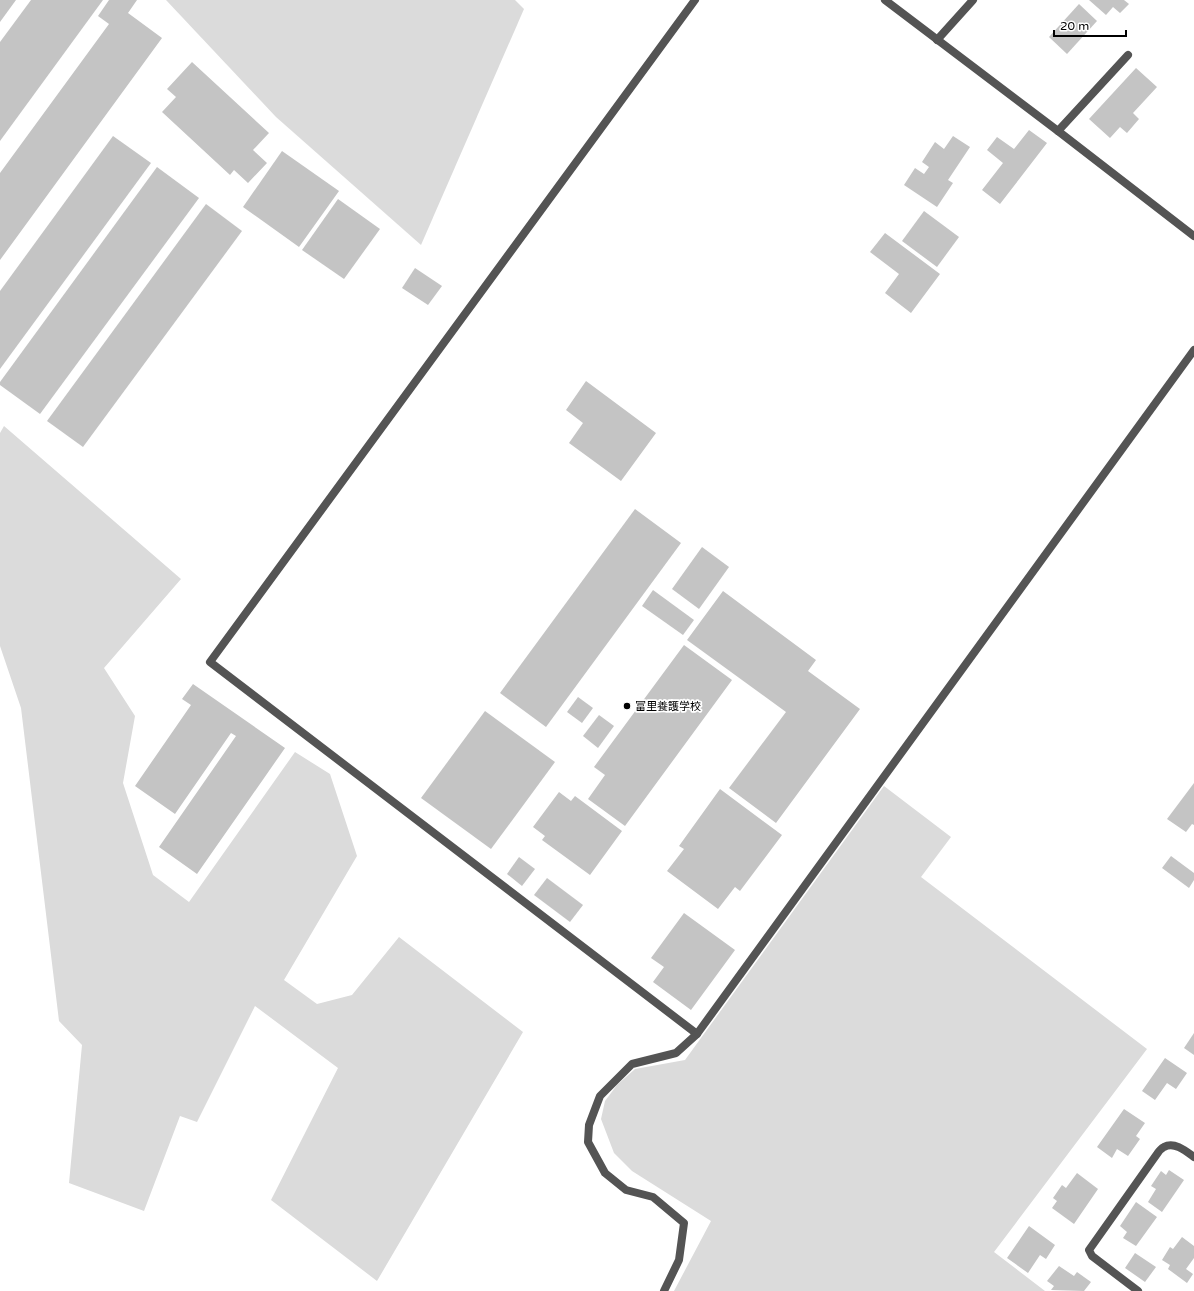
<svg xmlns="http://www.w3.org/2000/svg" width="1194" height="1291" font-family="'Varela Round','Noto Sans JP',sans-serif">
<rect width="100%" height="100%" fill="#fff"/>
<!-- green -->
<g fill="#dbdbdb">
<polygon points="166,0 515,0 524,9 421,245 276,117"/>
<polygon points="4,426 181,579 104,668 135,716 123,783 153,875 189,902 295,752 330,774 357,856 284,980 317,1004 352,995 399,937 523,1032 377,1281 271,1200 338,1068 255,1006 197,1122 180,1116 144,1211 69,1183 82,1045 59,1021 21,708 0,646 0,433"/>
<polygon points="884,786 951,837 921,877 1147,1049 994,1252 1045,1291 674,1291 711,1221 632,1171 614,1153 601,1119 605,1101 617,1085 635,1069 685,1060"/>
</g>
<!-- building -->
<g fill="#c4c4c4">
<polygon points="0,0 16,0 0,22"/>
<polygon points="31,0 103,0 0,141 0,42"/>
<polygon points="109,0 137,0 128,13 162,38 0,260 0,173 109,24 98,16"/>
<polygon points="1089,0 1124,0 1129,4 1120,13 1113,7 1106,15"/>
<polygon points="1079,4 1097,21 1067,54 1049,37"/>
<polygon points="192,62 269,133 253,150 267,163 248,183 234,170 230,175 162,112 176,97 167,89"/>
<polygon points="1136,68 1157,87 1133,113 1139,119 1127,133 1120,127 1110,138 1089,119"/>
<polygon points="1029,130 1047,143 1000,204 982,190 1003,163 987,150 997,137 1014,149"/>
<polygon points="113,136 151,163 0,369 0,291"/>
<polygon points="953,136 970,147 948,180 953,183 937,207 904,185 915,168 924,174 929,167 922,162 935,142 944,149"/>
<polygon points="282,151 339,191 299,247 243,207"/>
<polygon points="157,167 199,198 40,414 0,385 0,382"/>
<polygon points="338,199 380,229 344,279 302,250"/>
<polygon points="206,204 242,231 83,447 47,421"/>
<polygon points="924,211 959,237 937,267 902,241"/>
<polygon points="885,233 940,274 911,313 885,293 899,274 870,252"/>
<polygon points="415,268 442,286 428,305 402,288"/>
<polygon points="586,381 656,433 621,481 569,443 583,423 566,410"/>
<polygon points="635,509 681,543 546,727 500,693"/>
<polygon points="702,547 729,567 699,609 672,589"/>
<polygon points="653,590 694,620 683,635 642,606"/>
<polygon points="723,591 816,660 808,671 860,709 776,823 729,788 786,712 687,640"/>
<polygon points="684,645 732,680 625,826 588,799 605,775 594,767"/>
<polygon points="193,684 285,748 197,874 159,847 236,736 231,733 175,814 135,786 191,705 182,699"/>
<polygon points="578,697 593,708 582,723 567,712"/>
<polygon points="485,711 555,762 491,849 421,798"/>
<polygon points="599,715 614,726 598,748 583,736"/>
<polygon points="1194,783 1194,825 1192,824 1186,832 1167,819"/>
<polygon points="720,789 782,835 740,891 735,887 718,909 667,871 684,849 679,846"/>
<polygon points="559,792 571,801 575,796 622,831 590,875 542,840 545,836 533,827"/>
<polygon points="1171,856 1194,873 1194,880 1189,888 1162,868"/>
<polygon points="519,857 535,869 522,886 507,874"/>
<polygon points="547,878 583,905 570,922 534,895"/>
<polygon points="684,913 735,950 691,1010 653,982 664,967 651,958"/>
<polygon points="1194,1033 1194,1055 1184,1048"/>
<polygon points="1165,1058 1187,1073 1176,1089 1167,1083 1155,1100 1142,1091"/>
<polygon points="1124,1109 1145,1123 1136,1136 1140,1139 1128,1156 1117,1149 1112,1158 1097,1147"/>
<polygon points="1169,1170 1184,1180 1162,1212 1148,1202 1156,1189 1151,1186 1161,1171 1166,1175"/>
<polygon points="1077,1173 1098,1189 1074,1224 1052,1208 1057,1201 1053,1198 1062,1185 1066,1188"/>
<polygon points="1136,1202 1157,1217 1136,1246 1123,1238 1127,1232 1120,1226"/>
<polygon points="1029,1226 1055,1245 1046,1259 1040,1255 1028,1273 1007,1258"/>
<polygon points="1182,1237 1194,1246 1194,1258 1186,1269 1193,1274 1187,1283 1168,1269 1170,1265 1162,1260 1170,1247 1173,1249"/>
<polygon points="1135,1253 1156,1267 1145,1282 1125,1268"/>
<polygon points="1059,1266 1074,1276 1077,1272 1091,1282 1084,1291 1051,1290 1054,1286 1047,1281"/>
</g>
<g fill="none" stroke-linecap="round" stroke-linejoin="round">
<!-- service -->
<g stroke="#545454" stroke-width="8">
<polyline points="937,40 973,0"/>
<polyline points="1058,131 1128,55"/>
</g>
<!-- minor -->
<g stroke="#545454" stroke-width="8">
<polyline points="695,0 210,662 697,1034"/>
<polyline points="885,0 1058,131 1194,236"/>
<polyline points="664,1291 679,1260 684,1223 653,1197 626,1190 605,1173 588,1142 589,1125 600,1096 632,1064 676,1053 697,1034 1194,350"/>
<path d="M 1138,1291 L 1092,1256 L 1089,1250 L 1157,1154 C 1159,1151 1162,1148 1164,1147 C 1174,1141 1186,1151 1194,1157"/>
</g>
</g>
<!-- markers -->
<circle fill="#000" stroke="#fff" stroke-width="1.5" cx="627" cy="706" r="4"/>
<g text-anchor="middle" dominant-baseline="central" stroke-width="3.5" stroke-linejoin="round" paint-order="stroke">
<!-- poi labels -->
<g font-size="11" fill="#000" stroke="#fff" text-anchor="start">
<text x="635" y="706">富里養護学校</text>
</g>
</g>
<!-- scale -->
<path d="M1054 30v6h72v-6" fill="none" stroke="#000000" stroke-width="2"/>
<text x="1060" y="30" font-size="12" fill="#000000" stroke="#ffffff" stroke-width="3" paint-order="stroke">20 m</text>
</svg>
